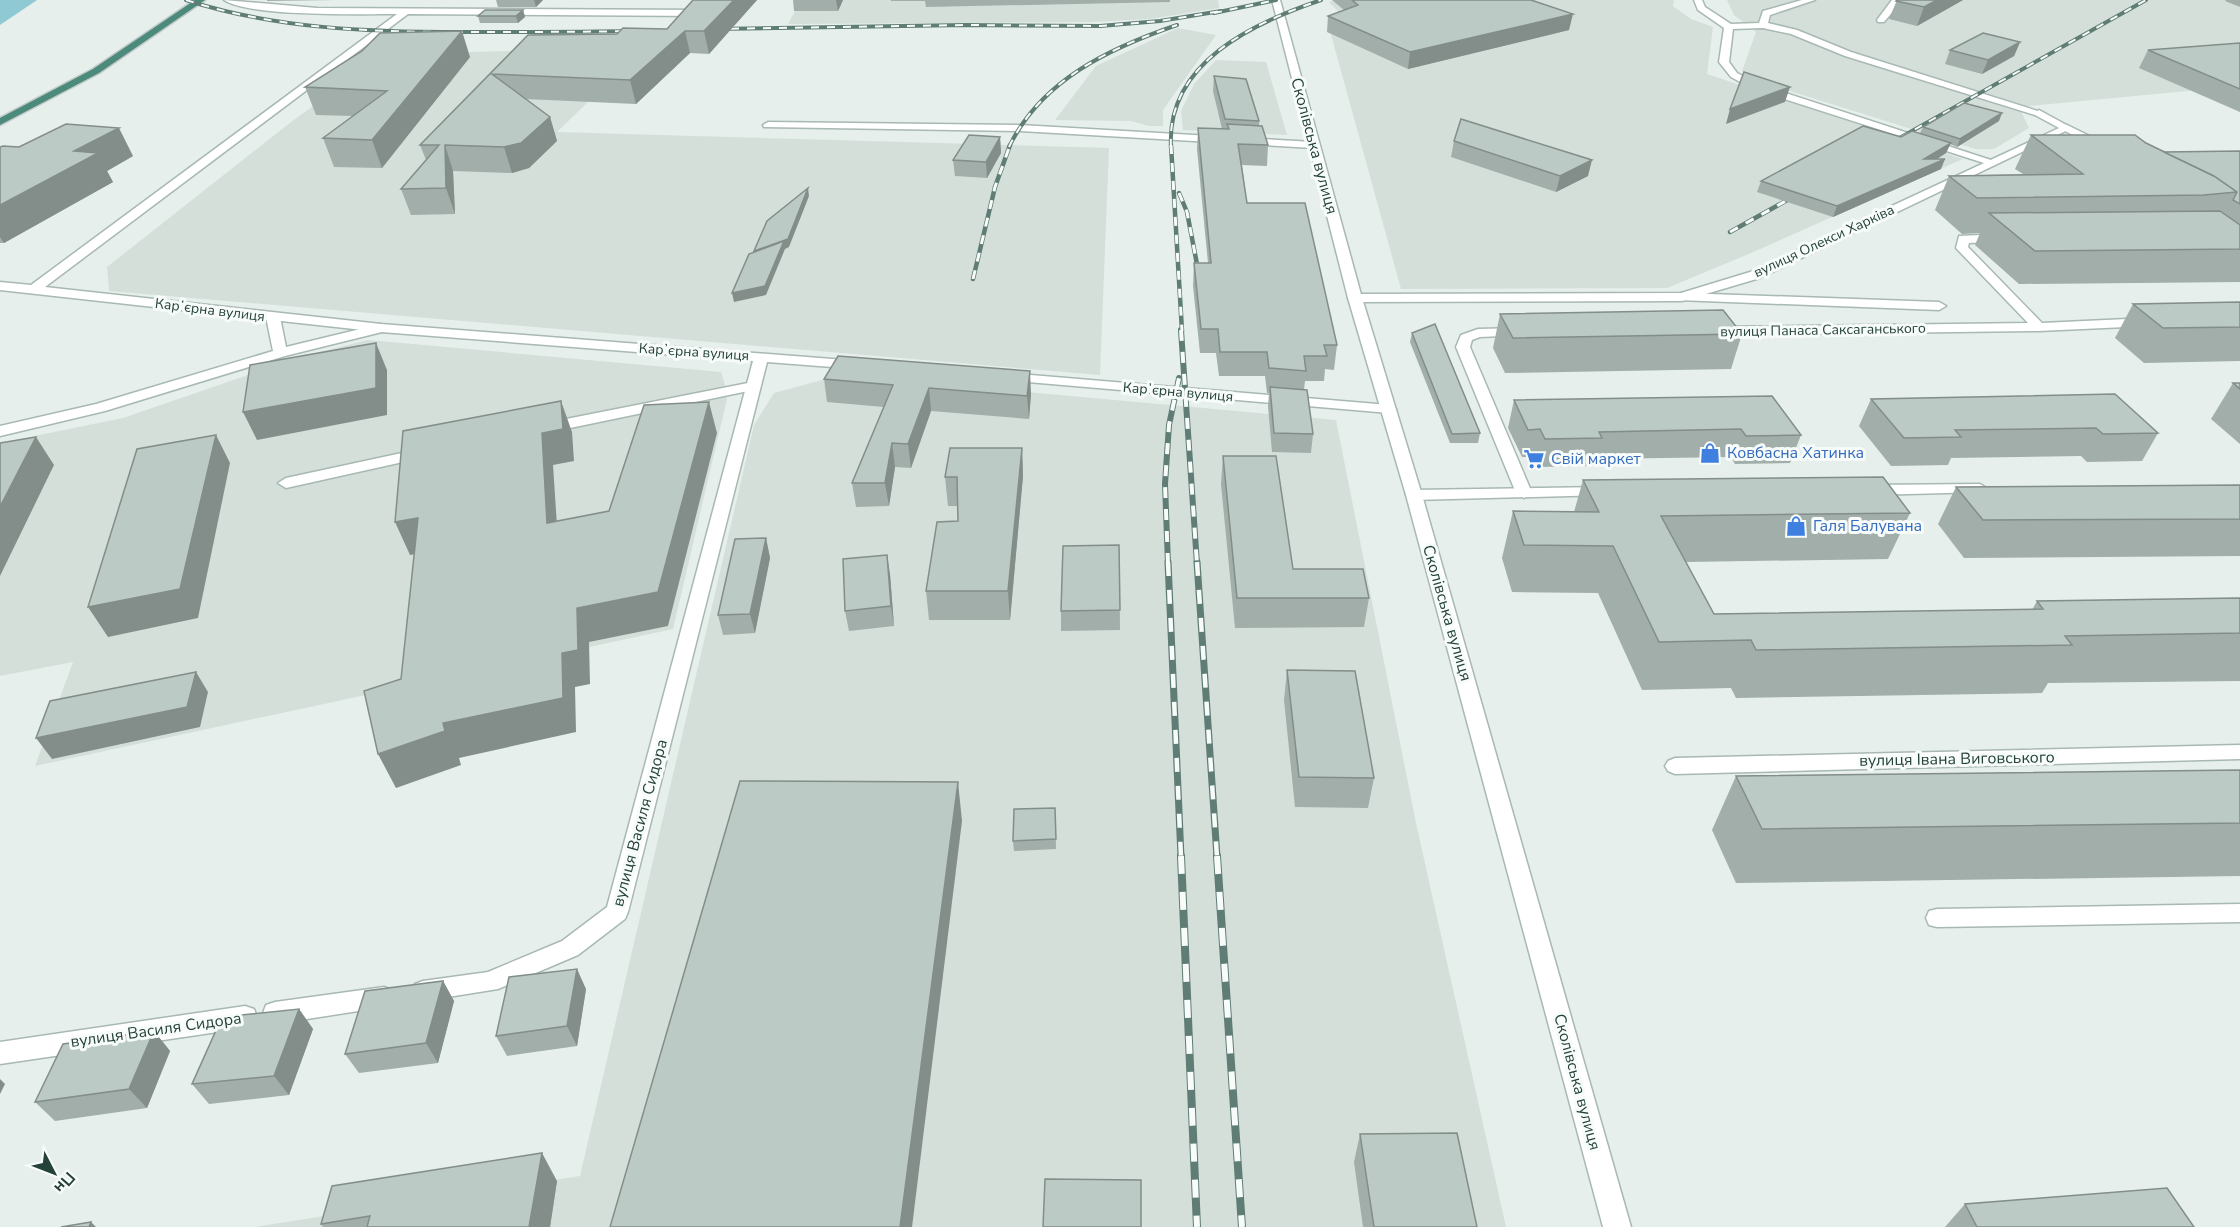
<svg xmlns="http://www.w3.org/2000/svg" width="2240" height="1227" font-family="'Nunito Sans',sans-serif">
<rect width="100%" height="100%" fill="#e6efeb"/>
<!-- built -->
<g fill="#d4dfda">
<polygon points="801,0 1218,0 1219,8 1150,19 1091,22 788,24"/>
<polygon points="1337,0 1674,0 1673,6 1691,19 1713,27 1707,74 1963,159 1751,253 1667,288 1401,289 1330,31 1347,21 1329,2"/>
<polygon points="1727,0 2237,0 2227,1 2240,7 2240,86 2019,107 2029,128 1994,149 1975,149 1793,92 1742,71 1756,32 1734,15"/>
<polygon points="1178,28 1216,35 1163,110 1163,126 1149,126 1131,121 1055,120 1096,66"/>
<polygon points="665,47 619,72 557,132 1109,148 1100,375 109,291 107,267 291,122 385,54"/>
<polygon points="1216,60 1266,62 1287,135 1183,130 1181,111 1194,84"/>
<polygon points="368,340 721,372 726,388 727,399 673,629 35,766 73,662 0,676 0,443 123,418 303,356"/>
<polygon points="841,375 1336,420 1416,823 1506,1227 254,1227 580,1176 754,425 774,393"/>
</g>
<!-- water -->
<polygon fill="#8ec9d4" points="0,0 37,0 0,25"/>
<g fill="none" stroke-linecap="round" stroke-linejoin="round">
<!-- service casing -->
<g stroke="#a8b8b2" stroke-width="3">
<g id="service">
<polygon points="1694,0 1702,0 1705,7 1731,24 1759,23 1763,11 1802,0 1815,0 1770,15 1768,23 1797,30 1851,52 2044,113 2035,115 1845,56 1791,34 1763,28 1733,29 1729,62 1737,73 1761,85 1997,162 1991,165 1987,164 1753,89 1731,77 1719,62 1724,28 1698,10"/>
<polygon points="1892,0 1900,0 1900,3 1884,22 1878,22 1877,20"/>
<polygon points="768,122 1020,125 1313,142 1318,145 1313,148 1020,131 764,127 763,125"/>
<polygon points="2067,125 2104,143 2105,145 2100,148 2096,147 2063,130 2063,126"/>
<polygon points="2001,234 2007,238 2005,241 1969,243 1968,247 2042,323 2148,318 2155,322 2148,326 2039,331 1716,335 1709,331 1716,327 2028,323 1956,248 1959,236"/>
<polygon points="1682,293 1939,302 1946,306 1939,310 1677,300 1675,297 1677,294"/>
<polygon points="273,313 280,317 286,347 381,324 388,328 386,331 285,356 105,411 0,436 0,426 96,404 273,351 266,317"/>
<polygon points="1521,328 1528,332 1526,335 1480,337 1472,340 1470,347 1532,493 1524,498 1516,493 1456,347 1461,335 1478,329"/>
<polygon points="753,382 760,386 758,389 546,433 538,428 546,423"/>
<polygon points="425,448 433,453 430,456 286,488 278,483 286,478"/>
<polygon points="2240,904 2240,922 1937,927 1929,925 1926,918 1929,911 1937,909"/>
</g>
</g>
<!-- minor casing -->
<g stroke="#a8b8b2" stroke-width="3">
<g id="minor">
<path d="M 224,0 L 317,8 L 705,10 L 709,13 L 705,16 L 408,14 L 45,287 L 381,324 L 858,361 L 865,365 L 858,369 L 767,362 L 628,912 L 625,919 L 578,955 L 498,989 L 423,1001 L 415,998 L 411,991 L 415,984 L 423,981 L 488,972 L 562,941 L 607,907 L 753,361 L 381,332 L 0,290 L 0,282 L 31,285 L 397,14 C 361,14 250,17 224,0 Z"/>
<polygon points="2039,110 2072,128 1760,278 1682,301 1355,302 1348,298 1355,294 1681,293 1750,272 2059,128 2035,115 2034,113"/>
<polygon points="1008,373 1389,405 1396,409 1389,413 1003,380 1001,377 1003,374"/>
<polygon points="1980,484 1988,489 1986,492 1870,495 1862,490 1870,485"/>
<polygon points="1602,487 1610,492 1608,495 1414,500 1406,495 1414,490"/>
<polygon points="2240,745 2240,759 1675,774 1668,771 1665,766 1668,761 1675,758"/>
<polygon points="384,987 392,990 396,997 392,1004 384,1007 275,1024 266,1021 263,1013 266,1005 275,1002"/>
<polygon points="245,1006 254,1009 257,1017 254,1025 245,1028 0,1064 0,1042"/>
</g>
</g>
<!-- tertiary casing -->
<g stroke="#a8b8b2" stroke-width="3">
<polygon id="tertiary" points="1272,0 1280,0 1362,298 1422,495 1631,1227 1603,1227 1406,495 1348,298"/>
</g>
<!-- trunk casing -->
<g stroke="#c2cac8" stroke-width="3">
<polygon id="trunk" points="195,0 205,0 99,73 0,125 0,118 93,69"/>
</g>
<!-- service -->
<use href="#service" fill="#fff" fill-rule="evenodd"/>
<!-- minor -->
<use href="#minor" fill="#fff" fill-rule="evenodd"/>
<!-- tertiary -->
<use href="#tertiary" fill="#fff" fill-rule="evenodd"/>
<!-- trunk -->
<use href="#trunk" fill="#4c8a7c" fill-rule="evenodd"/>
<!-- rail-far4 casing -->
<g stroke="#5f7d75" stroke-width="4">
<g id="rail-far4">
<path d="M 186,0 C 276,29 368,32 463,32 C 521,32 579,32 637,31"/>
<polyline points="1214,13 1276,0"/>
<polyline points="715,29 965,25 1100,26 1160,21 1221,11"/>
<polyline points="1887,145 2146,0"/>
<path d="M 1009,147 C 1041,80 1110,48 1177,25"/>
<path d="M 1171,147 C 1166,63 1253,23 1321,0"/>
</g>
</g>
<!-- rail-far3 casing -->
<g stroke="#5f7d75" stroke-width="4.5">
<g id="rail-far3">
<polyline points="1171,145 1182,331"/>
<polyline points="1179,193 1187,212 1200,280"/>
<polyline points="1730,232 1800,193"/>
<polyline points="973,279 995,187 1010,145"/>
</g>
</g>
<!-- rail-far2 casing -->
<g stroke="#5f7d75" stroke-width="6">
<g id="rail-far2">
<polyline points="1181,330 1197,564"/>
<polyline points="1168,564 1165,484 1169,425 1179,378"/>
</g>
</g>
<!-- rail-far1 casing -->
<g stroke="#5f7d75" stroke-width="7">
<g id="rail-far1">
<polyline points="1168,562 1181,857"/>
<polyline points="1197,562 1217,857"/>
</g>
</g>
<!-- rail casing -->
<g stroke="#5f7d75" stroke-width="8">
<g id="rail">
<polyline points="1181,856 1197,1227"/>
<polyline points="1217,856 1242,1227"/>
</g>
</g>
<!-- rail-far4 -->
<use href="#rail-far4" stroke="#f7fbf9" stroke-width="2" stroke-dasharray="8" stroke-linecap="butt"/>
<!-- rail-far3 -->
<use href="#rail-far3" stroke="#f7fbf9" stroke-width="3" stroke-dasharray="9" stroke-linecap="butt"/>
<!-- rail-far2 -->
<use href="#rail-far2" stroke="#f7fbf9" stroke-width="4" stroke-dasharray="11" stroke-linecap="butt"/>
<!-- rail-far1 -->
<use href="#rail-far1" stroke="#f7fbf9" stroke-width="4.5" stroke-dasharray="14" stroke-linecap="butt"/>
<!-- rail -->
<use href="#rail" stroke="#f7fbf9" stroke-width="6" stroke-dasharray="18" stroke-linecap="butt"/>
</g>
<!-- wall -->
<g fill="#a1aea9">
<polygon points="267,0 336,0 267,1"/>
<polygon points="496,0 543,0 536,7 498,7"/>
<polygon points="672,0 757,0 709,54 690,53 636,104 525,99 550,117 557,141 529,168 512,173 453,171 455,214 411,215 401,189 426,160 420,145 528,35 617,34 667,29 693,0"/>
<polygon points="793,0 843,0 838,11 794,11"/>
<polygon points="891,0 1170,0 1170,2 926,7 925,1 891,1"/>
<polygon points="1332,0 1531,0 1569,30 1408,69 1327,32 1328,16 1344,10"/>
<polygon points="1897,0 1963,0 1917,26 1889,19"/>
<polygon points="2226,0 2240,0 2240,7 2225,1"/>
<polygon points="523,10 525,17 518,23 480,23 478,16"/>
<polygon points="2020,42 2014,56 1982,74 1945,64 1950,50"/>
<polygon points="2240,43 2240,112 2139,68 2148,50"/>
<polygon points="470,57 382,168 334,167 323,138 353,116 316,115 305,87"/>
<polygon points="1214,76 1259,121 1259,126 1268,145 1267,166 1242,165 1247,203 1337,345 1334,370 1325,369 1324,381 1305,381 1304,390 1313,434 1311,453 1272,452 1268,406 1269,393 1267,393 1265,376 1219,376 1216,353 1200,353 1193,286 1194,263 1208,263 1197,149 1198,128 1222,129 1213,91"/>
<polygon points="1999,121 1957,147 1950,144 1946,153 1937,159 1941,169 1833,217 1757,192 1761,181 1901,137 1920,133 1923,127"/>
<polygon points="2031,135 2146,143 2164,152 2240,152 2240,282 2019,284 1975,245 1980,233 1962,234 1935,210 1949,176 2023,174 2015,169"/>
<polygon points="1000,137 1001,153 987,178 955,176 953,160"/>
<polygon points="1454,141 1588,176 1556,192 1451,157"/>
<polygon points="0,147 133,156 107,171 113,182 4,243 0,243"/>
<polygon points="2240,302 2240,361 2144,363 2115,338 2133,304"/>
<polygon points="1500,314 1742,334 1731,369 1505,373 1493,348"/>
<polygon points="1412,333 1480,433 1478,443 1450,443 1410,342"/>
<polygon points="824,379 1031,394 1029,419 931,411 911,468 895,467 889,506 856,507 852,483 884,407 827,402"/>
<polygon points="2233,383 2240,383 2240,444 2211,419"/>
<polygon points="1871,399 2158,433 2142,461 2087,462 2081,456 1951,458 1948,465 1891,466 1859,426"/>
<polygon points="1514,400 1801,435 1790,463 1735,464 1731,457 1596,459 1594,466 1538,467 1534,457 1522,457 1508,428"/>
<polygon points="1022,448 1023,476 1010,620 929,620 926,591 958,521 958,506 948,506 945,477"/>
<polygon points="1223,456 1293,569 1369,598 1364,627 1235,628 1221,484"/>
<polygon points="1583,480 1910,513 1888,559 1686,562 1714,614 2032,610 2037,601 2240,598 2240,681 2048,683 2042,693 1736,698 1731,688 1642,690 1598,593 1512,592 1502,558 1513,511 1574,512"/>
<polygon points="2240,485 2240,556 1964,558 1938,524 1956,487"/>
<polygon points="766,538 770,558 755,633 723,635 718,615"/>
<polygon points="1119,545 1120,630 1061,631 1061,611"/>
<polygon points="890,574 894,626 849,631 845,611"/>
<polygon points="1287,670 1374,778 1368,808 1295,807 1284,700"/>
<polygon points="2240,770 2240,876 1736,883 1712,830 1736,776"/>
<polygon points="1055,808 1056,849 1014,851 1013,841"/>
<polygon points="443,981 454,1001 438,1063 359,1073 345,1054"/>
<polygon points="586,989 577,1046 507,1056 496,1036"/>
<polygon points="299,1009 313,1029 289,1095 209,1104 192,1084"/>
<polygon points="154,1031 170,1051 147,1108 55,1121 35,1102"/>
<polygon points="1360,1134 1477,1227 1363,1227 1354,1162"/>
<polygon points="557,1181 550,1227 323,1227 321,1224"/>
<polygon points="1965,1204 2194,1227 1945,1227"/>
</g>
<!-- shaded-wall -->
<g fill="#838d89">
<polygon points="534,0 543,0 536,7"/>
<polygon points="734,0 757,0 709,54 704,31"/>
<polygon points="836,0 843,0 838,11"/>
<polygon points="1937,0 1963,0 1917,26 1924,7"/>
<polygon points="523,10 525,17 518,23 516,16"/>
<polygon points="1573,14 1569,30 1408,69 1410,52"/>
<polygon points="462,31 470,57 382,168 372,140"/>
<polygon points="685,31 690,53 636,104 630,80"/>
<polygon points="2020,42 2014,56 1982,74 1988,60"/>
<polygon points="1790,87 1785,102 1726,124 1730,109"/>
<polygon points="2002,113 1999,121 1957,147 1960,139"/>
<polygon points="550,117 557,141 529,168 512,173 504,147"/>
<polygon points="119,128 133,156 107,171 113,182 4,243 0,237 0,205 74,151"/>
<polygon points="1000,137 1001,153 987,178 986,162"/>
<polygon points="1951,143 1946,153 1920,170 1924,159"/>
<polygon points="445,145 453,171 455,214 446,188"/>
<polygon points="1945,159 1941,169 1833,217 1837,206"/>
<polygon points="1592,160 1588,176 1556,192 1560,176"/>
<polygon points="808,188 809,196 789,247 785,249 766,295 734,302 732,293 756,260 754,251"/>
<polygon points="376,343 387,370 387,415 257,440 243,412"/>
<polygon points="1030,371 1031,394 1029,419 1027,396"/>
<polygon points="929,388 931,411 911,468 908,444"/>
<polygon points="561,401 572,432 574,461 553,465 559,556 547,523 542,433"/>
<polygon points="709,402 717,433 668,626 589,642 590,684 575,687 576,732 459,758 461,765 396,788 378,754 443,723 562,653 577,608"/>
<polygon points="216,435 230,463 198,618 108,637 88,607"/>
<polygon points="36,437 54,465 0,576 0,507"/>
<polygon points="892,443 895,467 889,506 885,483"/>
<polygon points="1022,448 1023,476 1010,620 1008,591"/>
<polygon points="418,518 432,551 410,555 395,522"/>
<polygon points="766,538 770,558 755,633 750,614"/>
<polygon points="887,555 890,574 894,626 891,606"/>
<polygon points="196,672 208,692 200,727 52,759 36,738"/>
<polygon points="958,782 962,821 912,1227 900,1227"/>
<polygon points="577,969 586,989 577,1046 567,1026"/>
<polygon points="443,981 454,1001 438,1063 426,1043"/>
<polygon points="299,1009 313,1029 289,1095 274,1076"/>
<polygon points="154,1031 170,1051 147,1108 129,1089"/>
<polygon points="0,1079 5,1084 0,1094"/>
<polygon points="542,1153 557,1181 550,1227 529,1227"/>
<polygon points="91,1222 96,1227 89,1227"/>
</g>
<!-- building -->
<g fill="#bbcac4" stroke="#838d89" stroke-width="1.5">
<polygon points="693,0 734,0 704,31 685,31 630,80 492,74 550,117 521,143 504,147 445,145 446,188 401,189 439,145 420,145 528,35 617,34 623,28 667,29"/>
<polygon points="1352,0 1531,0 1573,14 1410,52 1328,16 1358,5"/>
<polygon points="1897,0 1937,0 1924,7 1896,1"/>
<polygon points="485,10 523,10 516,16 478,16"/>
<polygon points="462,31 372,140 323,138 387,91 305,87 362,51 380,33"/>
<polygon points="1983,33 2020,42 1988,60 1950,50"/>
<polygon points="2240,43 2240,89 2148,50"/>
<polygon points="1744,72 1790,87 1730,109"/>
<polygon points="1214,76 1246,79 1259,121 1225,119"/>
<polygon points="1964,103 2002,113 1960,139 1923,127"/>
<polygon points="1461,119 1592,160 1560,176 1454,141"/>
<polygon points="66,124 119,128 74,151 98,153 0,205 0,147 3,146 19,147"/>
<polygon points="1227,124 1262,126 1268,145 1238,144 1247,203 1305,203 1337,345 1324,345 1327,356 1304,356 1306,371 1269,368 1267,352 1220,352 1218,329 1201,329 1194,263 1211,263 1198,128 1229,129"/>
<polygon points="1863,126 1901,137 1912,131 1951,143 1924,159 1945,159 1837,206 1761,181"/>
<polygon points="969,135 1000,137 986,162 953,160"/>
<polygon points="2031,135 2135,135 2146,143 2214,176 2237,192 2204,195 1977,198 1949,176 2083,174"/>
<polygon points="2240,151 2240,204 2233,200 2237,192 2214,176 2164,152"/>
<polygon points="808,188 788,239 754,251 767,221"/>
<polygon points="2220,211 2240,225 2240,249 2035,251 1989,213"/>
<polygon points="784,241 765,286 732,293 749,254"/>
<polygon points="2240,302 2240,327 2163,328 2133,304"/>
<polygon points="1723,310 1742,334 1513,338 1500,314"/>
<polygon points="1435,324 1480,433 1452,434 1412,333"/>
<polygon points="376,343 376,388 243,412 250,365"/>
<polygon points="838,356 1030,371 1027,396 929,388 908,444 892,443 885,483 852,483 893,385 824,379"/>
<polygon points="2233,383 2240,383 2240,389"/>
<polygon points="1270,387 1307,390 1313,434 1274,433"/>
<polygon points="2115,394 2158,433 2103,434 2096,428 1955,430 1961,437 1904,438 1871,399"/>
<polygon points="1772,396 1801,435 1746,436 1741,429 1599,432 1602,438 1545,439 1540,429 1528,430 1514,400"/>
<polygon points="561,401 563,429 542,433 547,523 609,511 644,405 709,402 658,592 577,608 578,650 562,653 563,698 443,723 445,731 378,754 364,691 401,679 418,518 395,522 403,431"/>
<polygon points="216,435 180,589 88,607 137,449"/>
<polygon points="36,437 0,507 0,443"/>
<polygon points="950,448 1022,448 1008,591 926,591 937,522 958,521 957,477 945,477"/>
<polygon points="1223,456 1276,456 1293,569 1363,569 1369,598 1237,598"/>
<polygon points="1883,477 1910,513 1661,516 1714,614 2043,609 2037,601 2240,598 2240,633 2065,636 2072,645 1756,650 1751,640 1659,642 1613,546 1524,545 1513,511 1599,512 1583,480"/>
<polygon points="2240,485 2240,519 1983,520 1956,487"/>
<polygon points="766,538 750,614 718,615 735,539"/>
<polygon points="1119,545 1120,610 1061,611 1063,546"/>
<polygon points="887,555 891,606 845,611 843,559"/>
<polygon points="1287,670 1355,671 1374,778 1299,777"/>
<polygon points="196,672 187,707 36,738 50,701"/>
<polygon points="2240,770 2240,823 1762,829 1736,776"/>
<polygon points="740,781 958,782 900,1227 610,1227"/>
<polygon points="1055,808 1056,839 1013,841 1014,809"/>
<polygon points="577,969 567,1026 496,1036 509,977"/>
<polygon points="443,981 426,1043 345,1054 365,991"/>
<polygon points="299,1009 274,1076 192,1084 222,1017"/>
<polygon points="154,1031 129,1089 35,1102 63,1044"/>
<polygon points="1457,1133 1477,1227 1374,1227 1360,1134"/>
<polygon points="542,1153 529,1227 367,1227 370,1216 321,1224 332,1186"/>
<polygon points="1045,1179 1141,1180 1141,1227 1043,1227"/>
<polygon points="2167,1188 2194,1227 1977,1227 1965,1204"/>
<polygon points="91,1222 89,1227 61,1227"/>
</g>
<!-- icons -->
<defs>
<g id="shop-bare" transform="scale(1.62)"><path d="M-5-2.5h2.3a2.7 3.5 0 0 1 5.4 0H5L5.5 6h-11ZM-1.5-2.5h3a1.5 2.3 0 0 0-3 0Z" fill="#3f7fe0" stroke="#f7fbf9" stroke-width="2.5" paint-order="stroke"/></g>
<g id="supermarket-bare" transform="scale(1.62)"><path d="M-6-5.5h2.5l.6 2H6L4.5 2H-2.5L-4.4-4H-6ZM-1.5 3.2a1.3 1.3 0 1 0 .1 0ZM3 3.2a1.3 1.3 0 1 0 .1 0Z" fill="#3f7fe0" stroke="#f7fbf9" stroke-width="2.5" paint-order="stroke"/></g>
</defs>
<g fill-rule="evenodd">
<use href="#shop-bare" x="1710" y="453"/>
<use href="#supermarket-bare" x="1534" y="459"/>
<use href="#shop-bare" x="1796" y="526"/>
</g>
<g text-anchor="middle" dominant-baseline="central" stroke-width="6" stroke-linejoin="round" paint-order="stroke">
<!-- far-street labels -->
<g font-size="14" fill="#24423a" stroke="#f7fbf9">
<text transform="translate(1824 241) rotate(-25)">вулиця Олекси Харківа</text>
<text transform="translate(210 310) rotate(7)">Карʼєрна вулиця</text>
<text transform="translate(1823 330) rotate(-1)">вулиця Панаса Саксаганського</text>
<text transform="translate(694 352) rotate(4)">Карʼєрна вулиця</text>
<text transform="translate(1178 392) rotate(5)">Карʼєрна вулиця</text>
</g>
<!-- street labels -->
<g font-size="16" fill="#24423a" stroke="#f7fbf9">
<text transform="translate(1314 146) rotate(75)">Сколівська вулиця</text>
<text transform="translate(1447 613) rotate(74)">Сколівська вулиця</text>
<text transform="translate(1957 759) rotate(-1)">вулиця Івана Виговського</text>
<text transform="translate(640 823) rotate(-75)">вулиця Василя Сидора</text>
<text transform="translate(156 1030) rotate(-8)">вулиця Василя Сидора</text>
<text transform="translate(1577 1082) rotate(75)">Сколівська вулиця</text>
</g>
<!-- shop labels -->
<g font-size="16" fill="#366cbe" stroke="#f7fbf9" text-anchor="start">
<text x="1727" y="453">Ковбасна Хатинка</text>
<text x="1551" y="459">Свій маркет</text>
<text x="1813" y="526">Галя Балувана</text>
</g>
</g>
<!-- north arrow -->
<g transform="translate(54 1173) rotate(132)" stroke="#f7fbf9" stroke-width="4.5" paint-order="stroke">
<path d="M0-4.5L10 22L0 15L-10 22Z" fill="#24423a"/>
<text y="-9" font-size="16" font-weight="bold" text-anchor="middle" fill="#24423a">Пн</text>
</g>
</svg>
